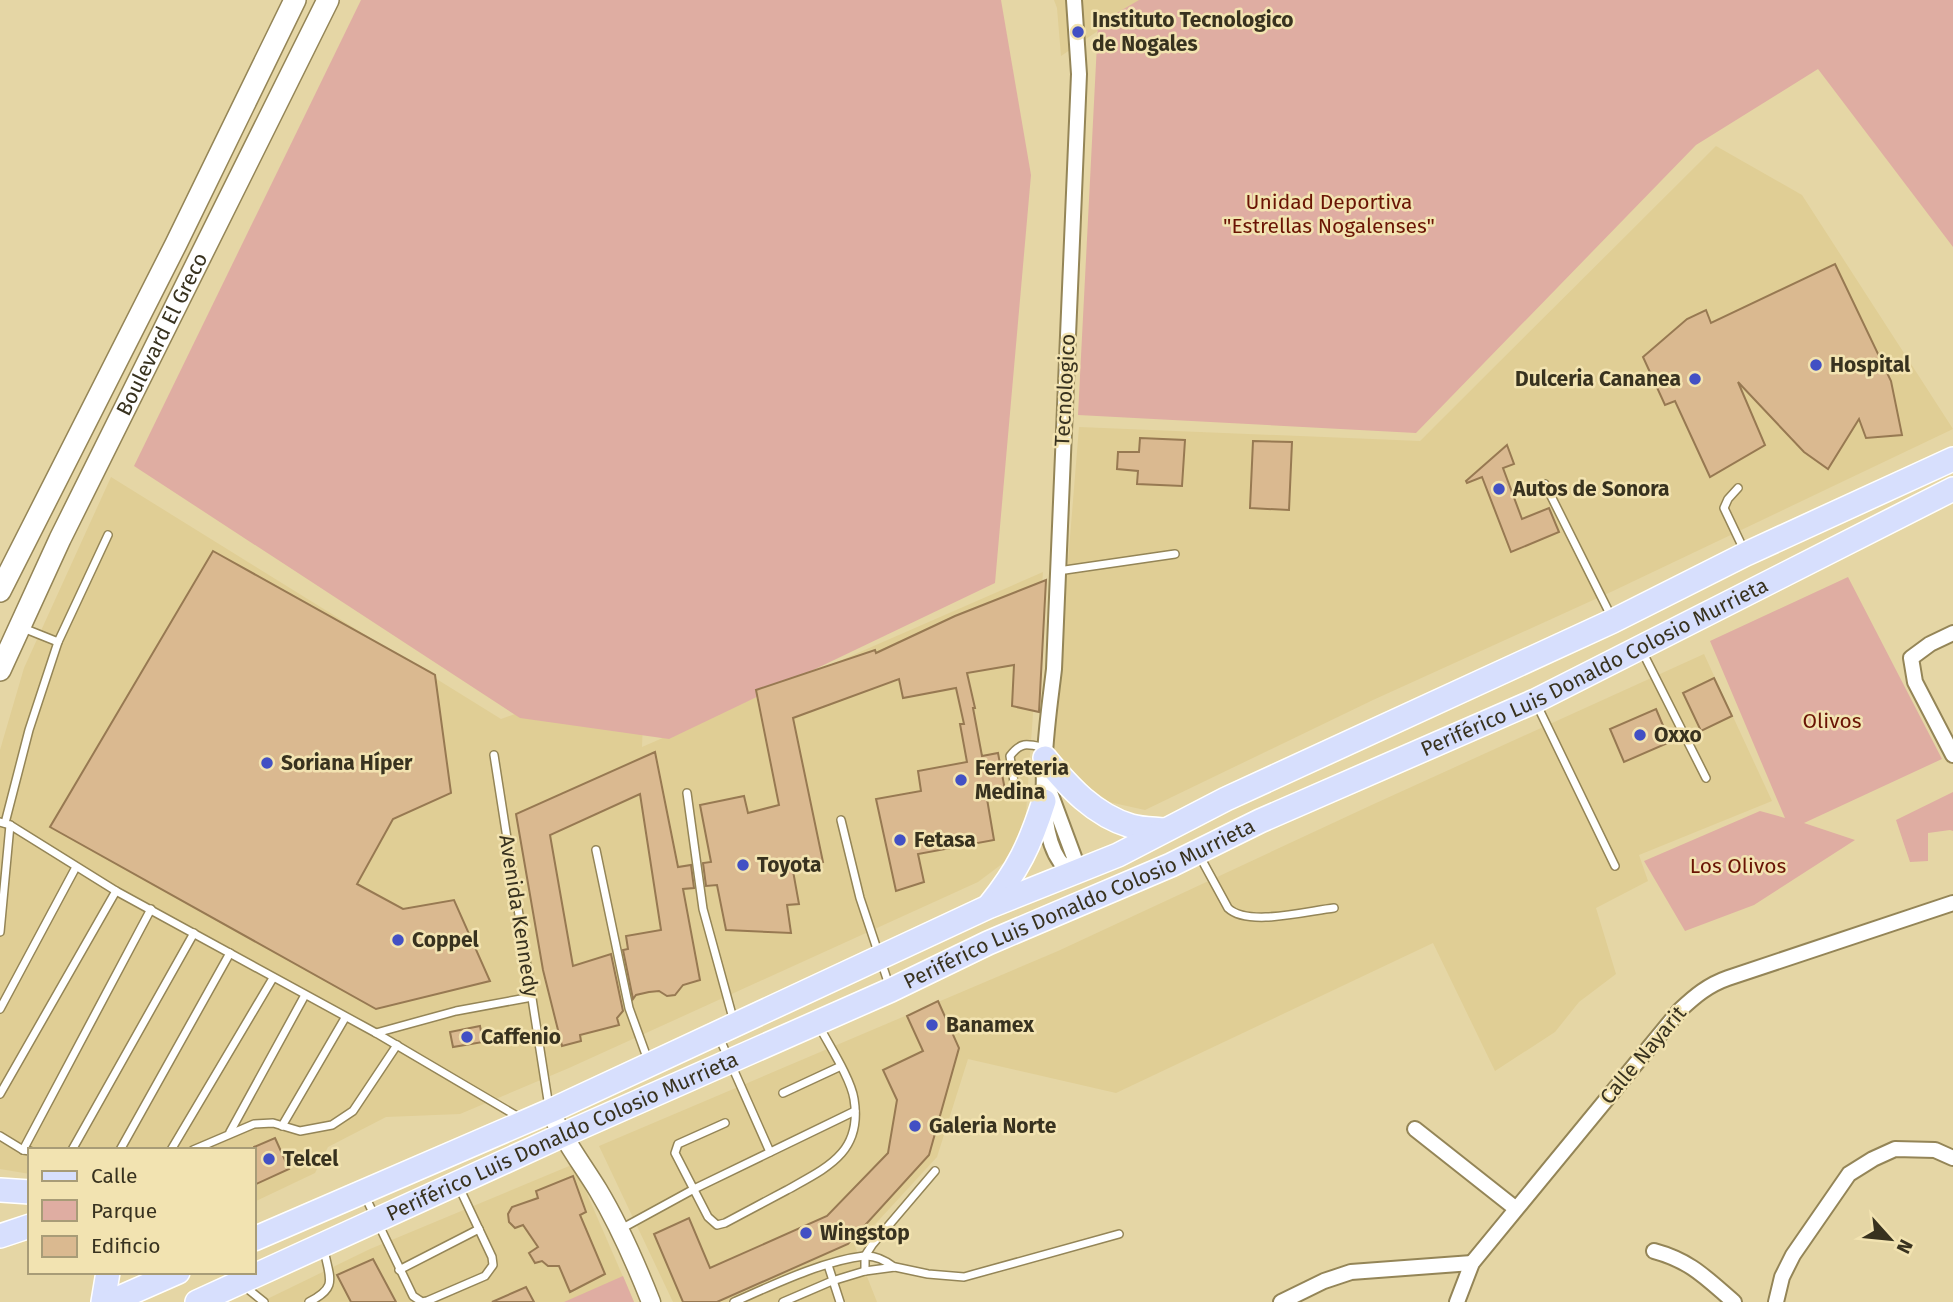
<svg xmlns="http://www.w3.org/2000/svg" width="1953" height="1302" font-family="'Fira Sans',sans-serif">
<rect width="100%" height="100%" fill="#e5d6a5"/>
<!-- built -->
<g fill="#e0ce95">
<polygon points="1054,0 1143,0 1061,56 1057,8"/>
<polygon points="1716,146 1802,195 1953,429 1613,591 1373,700 1145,810 1109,802 1073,775 1053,746 1079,427 1420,441"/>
<polygon points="111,477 501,719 645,668 642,747 1043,572 1025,827 1014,855 978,882 569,1068 460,1114 386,1117 328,1147 315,1173 254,1202 254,1150 30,1150 30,1174 0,1169 0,750 24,668"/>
<polygon points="1704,654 1772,801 1639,855 1648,881 1596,908 1616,974 1579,1002 1555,1032 1495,1071 1433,943 1116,1093 968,1059 937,1157 855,1246 877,1302 673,1302 599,1146 1058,951 1376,803"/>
<polygon points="574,1164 634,1302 261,1302 370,1249"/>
</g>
<!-- green -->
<g fill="#dfada2">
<polygon points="361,0 1001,0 1031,175 995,583 669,739 520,718 134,466"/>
<polygon points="1139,0 1953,0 1953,247 1818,69 1696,145 1416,433 1078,415 1098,24"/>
<polygon points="1848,577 1942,759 1804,823 1855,840 1754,905 1685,931 1644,861 1760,811 1785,818 1710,641"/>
<polygon points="1953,792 1953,831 1950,830 1928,833 1928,861 1910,862 1896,820"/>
<polygon points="623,1276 634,1302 564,1302"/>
</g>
<!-- building -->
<g fill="#dab990" stroke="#977952" stroke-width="2">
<polygon points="1835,264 1891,381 1902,435 1866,438 1859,419 1828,469 1804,452 1738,382 1765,445 1710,477 1675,401 1665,405 1643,357 1687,319 1706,310 1711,323"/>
<polygon points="1140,438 1185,440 1182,486 1137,484 1138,471 1117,469 1118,452 1139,452"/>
<polygon points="1253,441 1292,442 1289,510 1250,508"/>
<polygon points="1507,445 1514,464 1503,468 1522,519 1549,508 1559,532 1511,552 1482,477 1467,483 1466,481"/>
<polygon points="213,551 435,675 451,793 393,819 357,884 403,909 454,900 490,981 376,1009 50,827"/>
<polygon points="1046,580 1039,712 1012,706 1014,665 967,673 975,708 973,708 982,756 998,753 1005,790 986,793 994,840 918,854 924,882 896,891 876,799 921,791 918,771 967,762 960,724 964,724 956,688 903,698 899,679 793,718 823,862 793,871 799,904 787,905 791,933 726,930 717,885 706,886 703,863 711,862 700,805 744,796 748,813 779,805 756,690 875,650 876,653 955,616"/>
<polygon points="1714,678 1732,716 1701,731 1683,693"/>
<polygon points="1656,709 1670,742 1624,762 1610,729"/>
<polygon points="655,752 678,867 691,865 694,888 683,889 700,980 683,985 675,995 667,996 659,991 649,992 636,995 633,999 623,950 628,949 626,936 661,930 640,794 550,835 573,966 611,954 623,1011 617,1018 619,1025 580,1035 581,1041 562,1046 543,970 516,814"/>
<polygon points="938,1001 959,1048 929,1155 848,1244 717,1302 683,1302 654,1234 689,1218 710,1268 827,1216 888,1153 897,1100 883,1070 923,1051 907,1016"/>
<polygon points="480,1026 483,1042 453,1047 450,1032"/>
<polygon points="275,1138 289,1169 254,1185 254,1147"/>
<polygon points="573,1176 586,1212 580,1215 605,1274 570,1292 559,1266 548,1266 542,1261 535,1263 529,1253 538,1247 523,1225 515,1228 509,1222 508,1214 512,1207 538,1198 536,1191"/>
<polygon points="373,1259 396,1302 351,1302 337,1275"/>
<polygon points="526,1287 534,1302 492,1302"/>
</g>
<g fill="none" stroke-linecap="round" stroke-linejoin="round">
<!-- service casing -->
<g stroke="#948557" stroke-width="10">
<g id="service">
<polyline points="1545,484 1612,618"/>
<polyline points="1738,488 1728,499 1724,508 1744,550"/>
<polyline points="1058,571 1175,554"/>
<polyline points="23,628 58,642"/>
<polyline points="1641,649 1706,778"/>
<polyline points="1537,705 1615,866"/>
<polyline points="494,755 549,1107"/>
<polyline points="687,793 703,909 734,1022"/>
<path d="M 1016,795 L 1010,756 C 1021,741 1028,744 1045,748"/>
<polyline points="841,820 860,898 890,988"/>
<polyline points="0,822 10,825 116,891 376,1033 522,1119"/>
<polyline points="5,823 29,730 58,642 108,535"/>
<polyline points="596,850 629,1008 649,1063"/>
<path d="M 1198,853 L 1228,908 C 1248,927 1307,911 1334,908"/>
<polyline points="0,932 10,825"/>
<polyline points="0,1009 76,867"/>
<polyline points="376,1033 456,1011 532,997"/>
<polyline points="719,1037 770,1152"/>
<polyline points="783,1093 839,1067"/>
<polyline points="0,1094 116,891"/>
<path d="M 725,1123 L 678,1144 L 675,1153 L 708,1217 L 717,1225 L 725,1223 C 746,1212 766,1201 787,1190 C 826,1168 863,1153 854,1099 C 851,1079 829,1045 819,1026"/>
<polyline points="282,1126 345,1018"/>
<polyline points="230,1132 305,995"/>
<polyline points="0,1136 23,1150 30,1151"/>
<polyline points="23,1150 151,909"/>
<polyline points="72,1150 194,933"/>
<polyline points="120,1150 230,953"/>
<polyline points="171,1150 273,978"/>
<polyline points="193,1150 254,1124 273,1123 300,1131 332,1125 353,1111 397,1045"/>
<polyline points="365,1196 413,1296 422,1302 427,1301 485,1276 493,1265 492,1257 458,1185"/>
<polyline points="619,1230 694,1189 855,1111"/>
<polyline points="828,1265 840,1302"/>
<polyline points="399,1270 479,1229"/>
<polyline points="865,1271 865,1256 872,1245 935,1171"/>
<polyline points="243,1285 264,1302"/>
<path d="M 309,1302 C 339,1287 329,1278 324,1249"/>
<path d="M 734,1302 C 773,1285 822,1261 864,1256 C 876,1255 885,1260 894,1267"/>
<polyline points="783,1302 832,1281 865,1271 895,1267 928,1274 964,1277 1119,1234"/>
</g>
</g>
<!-- minor casing -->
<g stroke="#948557" stroke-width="18">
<g id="minor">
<polyline points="1953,633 1930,644 1911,658 1915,682 1953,755"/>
<path d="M 1045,779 L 1074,857 L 1071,872 C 1026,844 1049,715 1054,669 L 1079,74 L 1074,0"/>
<polyline points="1415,1129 1515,1208"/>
<path d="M 1654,1251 C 1691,1261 1706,1278 1734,1302"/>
<polyline points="1281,1302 1324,1281 1351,1272 1472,1263"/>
<path d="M 1457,1302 L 1472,1263 L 1680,1010 C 1695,996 1708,985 1728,978 L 1953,903"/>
<polyline points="1776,1302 1782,1277 1793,1255 1849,1174 1873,1159 1895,1149 1935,1150 1953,1158"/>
</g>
</g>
<!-- tertiary casing -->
<g stroke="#948557" stroke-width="21">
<path id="tertiary" d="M 550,1111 C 563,1139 582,1164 598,1190 C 619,1225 636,1264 651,1302"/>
</g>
<!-- secondary casing -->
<g stroke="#948557" stroke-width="24">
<g id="secondary">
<polyline points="0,591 176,244 295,0"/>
<path id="s1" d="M 0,670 L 60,539 L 328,0"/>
</g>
</g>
<!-- primary casing -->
<g stroke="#fff" stroke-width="26">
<g id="primary">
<path d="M 1045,758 C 1069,787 1094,815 1131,826 C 1141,829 1154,829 1164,830"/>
<path d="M 989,906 C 1018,870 1030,845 1044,801"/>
<polyline points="0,1190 30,1192"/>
<polyline points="0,1236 30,1226"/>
<polyline points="254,1239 550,1111 988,907 1118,855 1226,799 1613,621 1746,554 1953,459"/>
<polyline points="103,1302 108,1272"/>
<polyline points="110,1302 178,1272"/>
<path id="s2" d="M 197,1302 L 563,1135 L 891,990 L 988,943 L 1171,865 L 1260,821 L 1535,701 L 1953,489"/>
</g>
</g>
<!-- service -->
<use href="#service" stroke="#fff" stroke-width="7"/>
<!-- minor -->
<use href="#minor" stroke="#fff" stroke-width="14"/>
<!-- tertiary -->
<use href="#tertiary" stroke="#fff" stroke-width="18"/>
<!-- secondary -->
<use href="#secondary" stroke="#fff" stroke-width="21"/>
<!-- primary -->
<use href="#primary" stroke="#d7dffd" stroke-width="23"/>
</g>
<!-- markers -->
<g fill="#4250c4" stroke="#f2e3b1" stroke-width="2.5">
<circle cx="1078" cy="32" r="7"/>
<circle cx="1816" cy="365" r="7"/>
<circle cx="1695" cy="379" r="7"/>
<circle cx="1499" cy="489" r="7"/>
<circle cx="1640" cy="735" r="7"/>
<circle cx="267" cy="763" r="7"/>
<circle cx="961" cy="780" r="7"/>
<circle cx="900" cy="840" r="7"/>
<circle cx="743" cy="865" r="7"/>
<circle cx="398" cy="940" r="7"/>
<circle cx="932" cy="1025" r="7"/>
<circle cx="467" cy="1037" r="7"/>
<circle cx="915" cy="1126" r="7"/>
<circle cx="269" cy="1159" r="7"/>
<circle cx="806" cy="1233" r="7"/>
</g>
<g text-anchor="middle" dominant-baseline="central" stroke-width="5" stroke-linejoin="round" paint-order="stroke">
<!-- poi labels -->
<g font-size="21" font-weight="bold" fill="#38321f" stroke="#f2e3b1" text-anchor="start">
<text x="1092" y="20">Instituto Tecnologico<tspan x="1092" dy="24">de Nogales</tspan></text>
<text x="1830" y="365">Hospital</text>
<text x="1681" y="379" text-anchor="end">Dulceria Cananea</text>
<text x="1513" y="489">Autos de Sonora</text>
<text x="1654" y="735">Oxxo</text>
<text x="281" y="763">Soriana Híper</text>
<text x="975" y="768">Ferreteria<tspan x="975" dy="24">Medina</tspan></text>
<text x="914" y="840">Fetasa</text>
<text x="757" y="865">Toyota</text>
<text x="412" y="940">Coppel</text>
<text x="946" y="1025">Banamex</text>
<text x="481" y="1037">Caffenio</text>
<text x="929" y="1126">Galeria Norte</text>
<text x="283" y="1159">Telcel</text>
<text x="820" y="1233">Wingstop</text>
</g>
<!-- park labels -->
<g font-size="21" fill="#6a1404" stroke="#f2e3b1">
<text x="1329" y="202">Unidad Deportiva<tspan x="1329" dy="24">"Estrellas Nogalenses"</tspan></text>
<text x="1832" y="721">Olivos</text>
<text x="1738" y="866">Los Olivos</text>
</g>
<!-- street labels -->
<g font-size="21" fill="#38321f" stroke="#f2e3b1">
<text stroke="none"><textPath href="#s1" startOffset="373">Boulevard El Greco</textPath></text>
<text transform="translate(1065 390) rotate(-87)">Tecnologico</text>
<text stroke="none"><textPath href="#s2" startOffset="1535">Periférico Luis Donaldo Colosio Murrieta</textPath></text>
<text stroke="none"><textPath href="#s2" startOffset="968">Periférico Luis Donaldo Colosio Murrieta</textPath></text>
<text transform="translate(519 916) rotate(81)">Avenida Kennedy</text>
<text transform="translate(1643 1055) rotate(-50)">Calle Nayarit</text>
<text stroke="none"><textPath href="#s2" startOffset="401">Periférico Luis Donaldo Colosio Murrieta</textPath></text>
</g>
</g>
<!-- legend -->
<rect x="28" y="1148" width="228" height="126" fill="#f2e3b1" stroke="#a89c77" stroke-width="2"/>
<rect x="42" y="1171" width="35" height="10" fill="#d7dffd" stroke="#a89c77" stroke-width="2"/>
<text x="91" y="1183" font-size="21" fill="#38321f">Calle</text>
<rect x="42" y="1200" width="35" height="21" fill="#dfada2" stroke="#a89c77" stroke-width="2"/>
<text x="91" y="1218" font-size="21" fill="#38321f">Parque</text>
<rect x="42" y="1236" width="35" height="21" fill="#dab990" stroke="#a89c77" stroke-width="2"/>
<text x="91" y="1253" font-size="21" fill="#38321f">Edificio</text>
<!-- north arrow -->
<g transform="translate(1890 1239) rotate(117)" stroke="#f2e3b1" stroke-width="5" paint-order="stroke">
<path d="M0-5L12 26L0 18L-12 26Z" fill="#38321f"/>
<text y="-10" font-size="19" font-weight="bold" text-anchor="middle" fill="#38321f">N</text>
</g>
</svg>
